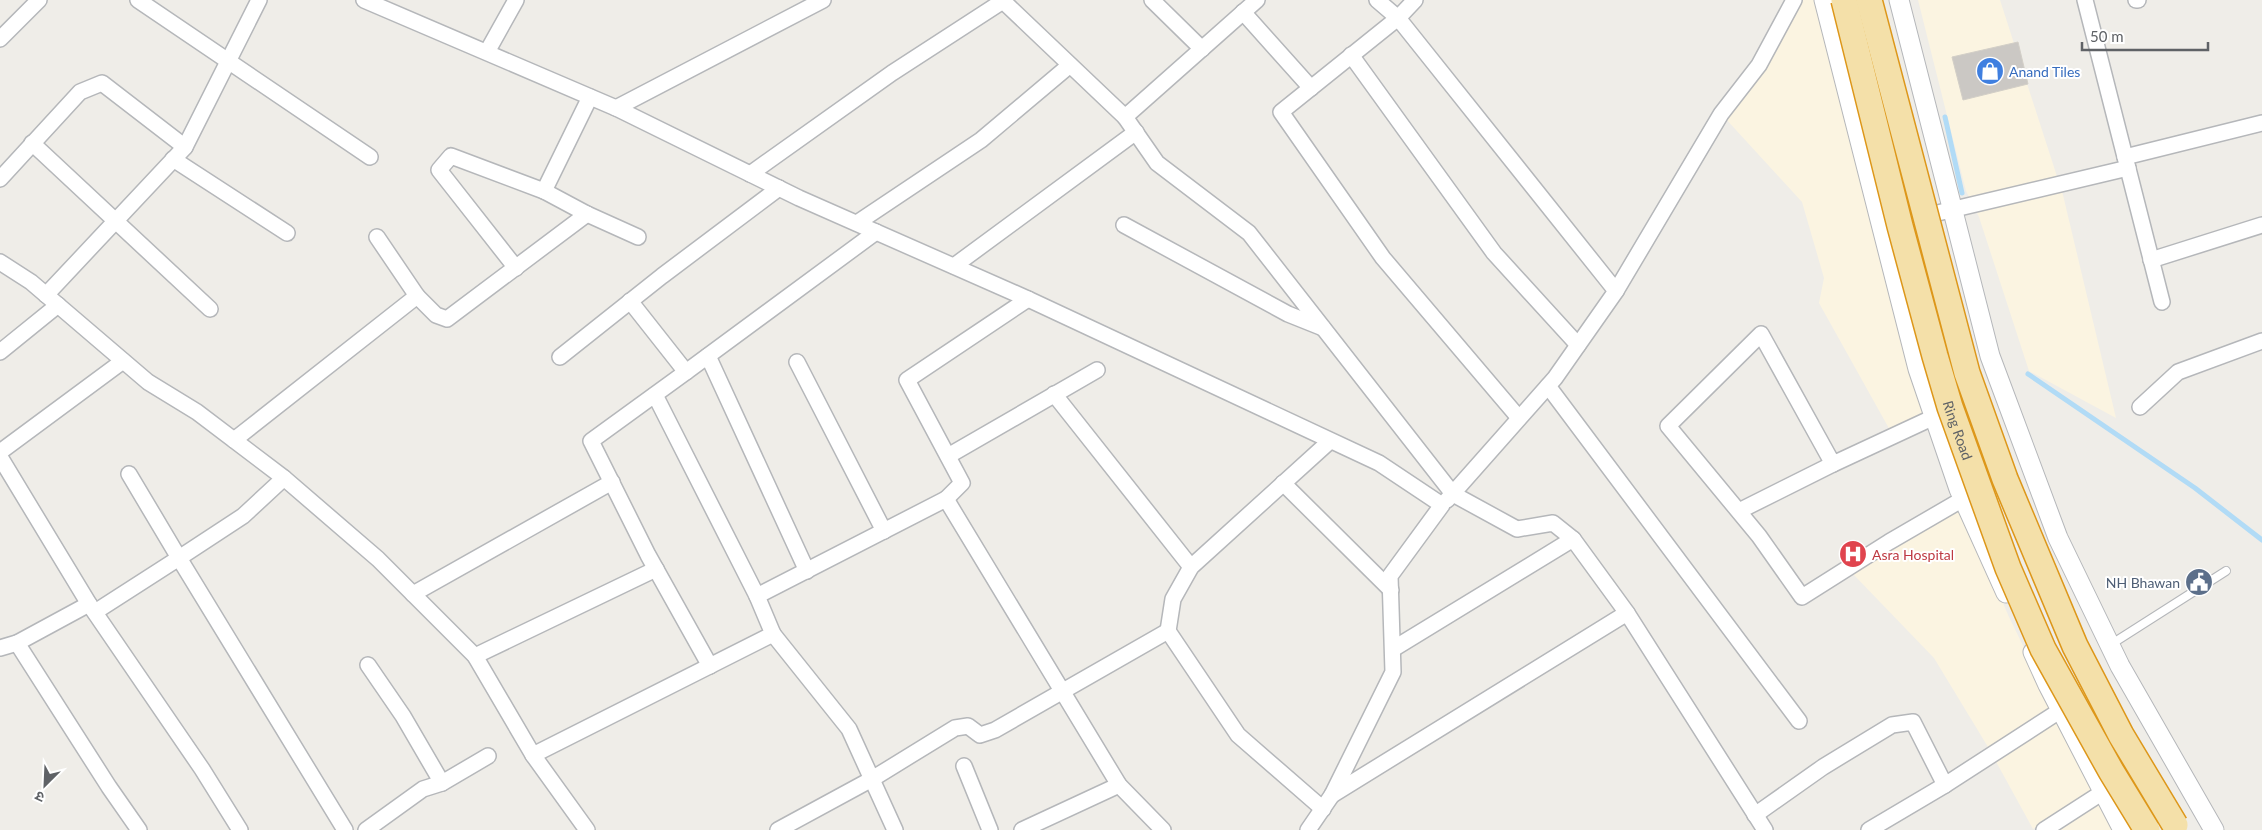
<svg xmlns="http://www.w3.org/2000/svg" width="2262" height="830" font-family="Lato,'Noto Sans Devanagari',sans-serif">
<rect width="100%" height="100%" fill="#efede8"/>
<!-- commercial -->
<g fill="#fbf4e1">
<polygon points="1803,0 1817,0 1840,82 1877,249 1927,416 1891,432 1819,303 1824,278 1802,202 1725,118 1769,64"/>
<polygon points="1918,0 2000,0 2063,195 2116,418 2029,371 1979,217 1966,191"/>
<polygon points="1962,508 2009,617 2094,791 2033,829 1988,747 1934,658 1853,574"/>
<polygon points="2098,801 2116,830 2053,830"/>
</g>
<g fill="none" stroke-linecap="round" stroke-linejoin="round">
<!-- stream -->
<g stroke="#b1dbf6" stroke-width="5">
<polyline points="1945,117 1962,193"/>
<polyline points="2028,374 2195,488 2262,540"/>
</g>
</g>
<!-- building -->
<g fill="#cbc8c4" stroke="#d3cfc7">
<polygon points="2018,42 2028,84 1963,100 1952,57"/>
<polygon points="1855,546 1861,557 1852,562 1846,552"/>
</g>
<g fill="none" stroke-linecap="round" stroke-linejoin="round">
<!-- service casing -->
<g stroke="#b5b7ba" stroke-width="10">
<polyline id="service" points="2110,645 2226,571"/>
</g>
<!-- minor casing -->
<g stroke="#b5b7ba" stroke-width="18">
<g id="minor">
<polyline points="138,0 370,157"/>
<polyline points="364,0 616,108 799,198 1028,299 1379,463 1442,505 1390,576 1393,672 1332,795 1308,830"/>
<polyline points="1152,0 1202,49"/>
<polyline points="1377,0 1398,18 1281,112 1383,258 1519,418"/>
<polyline points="1415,0 1398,18 1616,291 1555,378 1447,500"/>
<polyline points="2085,0 2162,302"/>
<polyline points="2136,0 2138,0"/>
<polyline points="1243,12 1311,88"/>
<polyline points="0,39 39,0"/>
<polyline points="487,52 516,0"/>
<polyline points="1351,55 1494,253 1578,345"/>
<polyline points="590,97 544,191 587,214 638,237"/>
<polyline points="616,108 823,0"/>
<polyline points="1125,117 1157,163 1249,233 1453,494 1517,529 1553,523 1573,539 1627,613"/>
<polyline points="32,143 210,309"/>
<polyline points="2125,157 2262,123"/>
<polyline points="173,159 287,233"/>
<polyline points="750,174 892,73 1003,1 1125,117 1257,0"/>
<polyline points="0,179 80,92 102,83 185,147"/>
<polyline points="857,223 981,140 1070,65"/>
<polyline points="1891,224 2128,168"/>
<polyline points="1124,225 1288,314 1323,328"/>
<polyline points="2151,260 2262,225"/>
<polyline points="0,262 31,282 148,382 197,412 284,478 378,559 475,656 533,755 587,830"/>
<polyline points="954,266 1136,132"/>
<polyline points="516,268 439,170 451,156 544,191"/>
<polyline points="1616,291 1721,114 1759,65 1794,0"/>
<polyline points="46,295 185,147 259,0"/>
<polyline points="417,296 436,315 447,319 587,214"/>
<polyline points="630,301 686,372 591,441 648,555 710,666"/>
<polyline points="0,352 58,305"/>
<polyline points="708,356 807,571"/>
<polyline points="560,357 662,276 779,188"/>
<polyline points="797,362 884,531"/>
<polyline points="686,372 876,232"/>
<polyline points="1548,386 1799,721"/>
<polyline points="1054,394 1191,567"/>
<polyline points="655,395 757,596"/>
<polyline points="2140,407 2178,372 2262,341"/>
<polyline points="1934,417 1833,464 1761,334 1668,426 1759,536 1802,597 1889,542 1963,499"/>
<polyline points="234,440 417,296 377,237"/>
<polyline points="0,452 123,361"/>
<polyline points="948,456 1097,370"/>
<polyline points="0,457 89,604"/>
<polyline points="129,474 179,558 243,516 284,478"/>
<polyline points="1283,483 1391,590"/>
<polyline points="946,499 962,483 907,380 1028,299"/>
<polyline points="1739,511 1833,464"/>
<polyline points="413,594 612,482"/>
<polyline points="95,612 179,558 345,830"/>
<polyline points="773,634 849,729 895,830"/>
<polyline points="17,643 109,787 139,830"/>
<polyline points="0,648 17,643 89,604 202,769 240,830"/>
<polyline points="1393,649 1573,539"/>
<polyline points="475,656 656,569"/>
<polyline points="368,665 403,716 442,783"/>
<polyline points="533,755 773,634 757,596 946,499 1119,785 1163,830"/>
<polyline points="964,766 990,830"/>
<polyline points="1332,795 1627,613 1765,830"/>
<polyline points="1323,809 1238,735 1168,631 1173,599 1191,567 1330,441"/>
<polyline points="1755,815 1823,767 1892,725 1913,722 1945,785"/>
<polyline points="366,830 423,789 442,783 488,756"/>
<polyline points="778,830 872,779 955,728 968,726 980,735 995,730 1168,631"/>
<polyline points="1022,830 1119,785"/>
<polyline points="1869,830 1945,785 2061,710"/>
<polyline points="2044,830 2103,792"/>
</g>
</g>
<!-- tertiary casing -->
<g stroke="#b5b7ba" stroke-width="21">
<g id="tertiary">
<polyline points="1824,0 1918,369 1959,489 2006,593"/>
<polyline points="1899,0 1990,356 2058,538 2120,666 2214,830"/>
<polyline points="2033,652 2048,685 2123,830"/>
</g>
</g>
<!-- service -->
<use href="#service" stroke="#fff" stroke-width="8"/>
<!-- minor -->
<use href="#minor" stroke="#fff" stroke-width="15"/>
<!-- tertiary -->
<use href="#tertiary" stroke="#fff" stroke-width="19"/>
<!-- trunk-bridge casing -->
<g stroke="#dd971a" stroke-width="28" stroke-linecap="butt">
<g id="trunk-bridge">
<path id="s1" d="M 1844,0 L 1900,226 L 1935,356 L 1950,407 L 2008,568 L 2043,649 L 2111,771 L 2147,830"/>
<polyline points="1869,0 1967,373 2005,479 2075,646 2121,735 2175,825"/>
</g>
</g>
<!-- trunk-bridge -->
<use href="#trunk-bridge" stroke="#f4e0a9" stroke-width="25"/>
</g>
<!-- icons -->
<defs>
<g id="shop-disc" transform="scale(1.4375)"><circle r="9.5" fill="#3f7fe0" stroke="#fff"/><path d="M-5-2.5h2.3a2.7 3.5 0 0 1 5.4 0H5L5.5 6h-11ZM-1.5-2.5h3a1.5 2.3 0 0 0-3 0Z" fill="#fff"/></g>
<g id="hospital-disc" transform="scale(1.4375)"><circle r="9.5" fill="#e0444e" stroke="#fff"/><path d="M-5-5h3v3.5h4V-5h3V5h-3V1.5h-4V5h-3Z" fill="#fff"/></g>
<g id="civic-disc" transform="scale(1.4375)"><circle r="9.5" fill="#5c6f8a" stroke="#fff"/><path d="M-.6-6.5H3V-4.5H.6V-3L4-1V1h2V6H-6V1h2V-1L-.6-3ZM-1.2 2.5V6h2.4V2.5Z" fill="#fff"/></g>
</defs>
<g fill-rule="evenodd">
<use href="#shop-disc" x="1990" y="71"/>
<use href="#hospital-disc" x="1853" y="554"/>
<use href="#civic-disc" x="2199" y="582"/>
</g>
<g text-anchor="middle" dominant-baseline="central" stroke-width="4" stroke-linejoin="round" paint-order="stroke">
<!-- shop labels -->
<g font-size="14" fill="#366cbe" stroke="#fff" text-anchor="start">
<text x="2009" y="71">Anand Tiles</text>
</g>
<!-- street labels -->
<g font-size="14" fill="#5f6266" stroke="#fff">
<text stroke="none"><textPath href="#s1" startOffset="445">Ring Road</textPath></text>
</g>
<!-- health labels -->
<g font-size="14" fill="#be3a42" stroke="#fff" text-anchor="start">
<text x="1872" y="554">Asra Hospital</text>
</g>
<!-- service labels -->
<g font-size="14" fill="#4e5e75" stroke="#fff" text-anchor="end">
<text x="2180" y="582">NH Bhawan</text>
</g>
</g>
<!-- north arrow -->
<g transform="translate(45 785) rotate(204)" stroke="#ffffff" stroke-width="4" paint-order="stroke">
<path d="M0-4L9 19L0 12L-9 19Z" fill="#5f6266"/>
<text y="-8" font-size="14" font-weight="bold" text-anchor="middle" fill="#5f6266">उ</text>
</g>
<!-- scale -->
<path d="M2082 42v8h126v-8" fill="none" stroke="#5f6266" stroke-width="2.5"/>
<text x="2090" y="42" font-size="15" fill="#5f6266" stroke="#ffffff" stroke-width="4" paint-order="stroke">50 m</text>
</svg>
